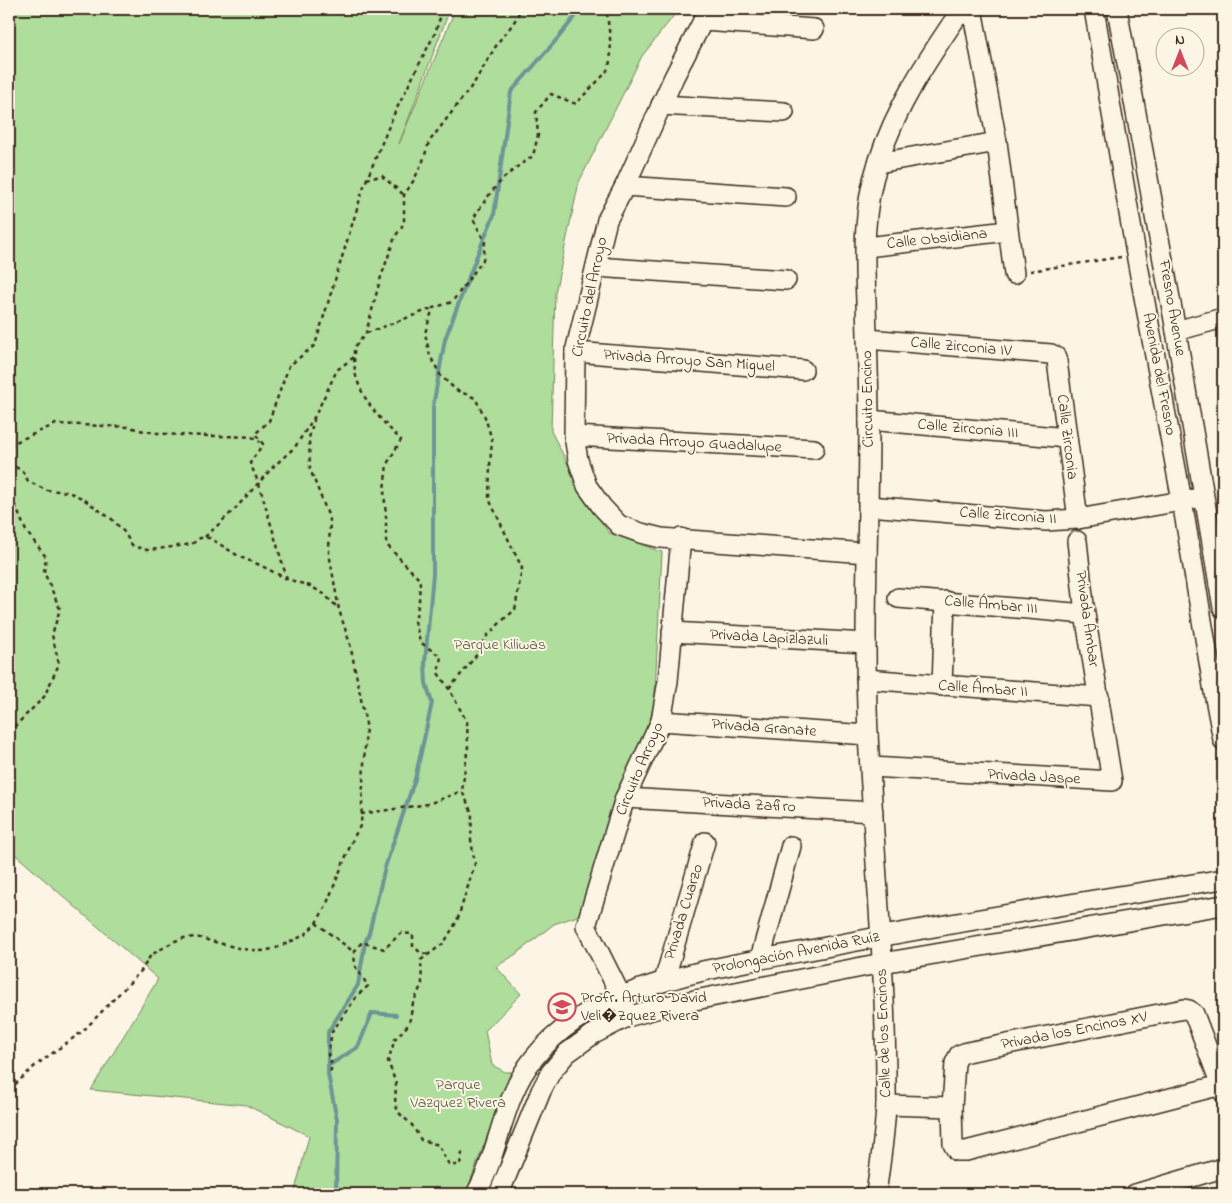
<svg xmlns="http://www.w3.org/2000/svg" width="1232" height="1203" font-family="'Indie Flower',sans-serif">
<rect width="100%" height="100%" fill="#fcf5e5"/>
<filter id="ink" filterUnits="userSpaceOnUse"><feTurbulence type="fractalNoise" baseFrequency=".02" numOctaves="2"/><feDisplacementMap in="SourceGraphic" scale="10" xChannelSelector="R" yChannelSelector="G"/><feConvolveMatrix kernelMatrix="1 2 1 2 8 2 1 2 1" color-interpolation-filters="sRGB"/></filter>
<g filter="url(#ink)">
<!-- green -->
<polygon fill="#afdd9c" stroke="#75845d" points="9,9 450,9 399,144 452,17 452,9 679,9 642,56 579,182 555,293 551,431 585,498 609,533 662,552 654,710 586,913 554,924 516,954 496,967 521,994 485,1031 492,1065 505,1072 511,1072 469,1185 463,1194 294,1194 309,1136 246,1105 91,1090 158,979 9,849"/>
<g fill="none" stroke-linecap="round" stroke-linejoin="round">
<!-- stream -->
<g stroke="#6c9695" stroke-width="4">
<polyline points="328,1066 358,1047 372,1013 396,1015"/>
<polyline points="336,1194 337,1120 328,1074 328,1032 358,985 365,943 369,933 385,867 415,779 432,703 426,683 425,662 433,574 433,407 445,339 478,253 494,215 511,92 558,38 581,9"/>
</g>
<!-- minor casing -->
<g stroke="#3b2a1e" stroke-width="22">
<g id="minor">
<polyline points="709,9 674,77 625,186 607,220 575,352 574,436 578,460 587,486 602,507 619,525 641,533 661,538 867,553"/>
<polyline points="972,9 997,142 1014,274"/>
<polyline points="1094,9 1136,254 1182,501 1215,698 1223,740"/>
<polyline points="1117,9 1176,331 1223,608"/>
<polyline points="703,21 814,29"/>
<polyline points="661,105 784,112"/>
<polyline points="878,163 997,142"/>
<polyline points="625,186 786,197"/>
<polyline points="866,247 1008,231"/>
<polyline points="596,267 786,280"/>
<polyline points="1176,331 1223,318"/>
<polyline points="867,339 1051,354 1055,356 1057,361 1078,519"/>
<polyline points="575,352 803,370"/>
<polyline points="869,420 1067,438"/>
<polyline points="574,436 814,449"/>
<polyline points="869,506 1046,521 1078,519 1193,499"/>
<polyline points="898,598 1085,614"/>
<polyline points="672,632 866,643"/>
<polyline points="866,679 1099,697"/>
<polyline points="942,686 945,601"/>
<polyline points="661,721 868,735"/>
<polyline points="871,767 1112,781 1085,614 1077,541"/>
<polyline points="625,798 873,812"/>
<polyline points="760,959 791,846"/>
<polyline points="664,981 705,842"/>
<polyline points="625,1008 621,996 586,926 625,798 661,721 668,681 681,538"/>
<polyline points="1221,1085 966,1151 957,1151 953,1144 952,1107 955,1063 959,1055 967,1052 1184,1009 1189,1010 1194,1014 1221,1085 1223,1092"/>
<polyline points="886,1105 952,1107"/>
<path d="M 476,1194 C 500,1151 502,1097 534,1058 C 556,1030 590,1008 622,996 C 687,970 758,960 826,947 C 958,921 1091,901 1223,879"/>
<polyline points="499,1194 541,1091 551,1072 567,1053 592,1035 627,1017 670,1005 882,963 1223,905"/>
<path d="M 876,1194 C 880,1164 885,1134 886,1104 C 887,980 874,856 868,733 C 863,630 869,526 869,423 C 869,383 867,342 866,301 C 864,256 863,207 878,163 C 896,106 929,57 962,9"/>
<polyline points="1135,1194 1223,1168"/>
</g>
</g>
<!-- path -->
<g stroke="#3b2a1e" stroke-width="2.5" stroke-dasharray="4 4" stroke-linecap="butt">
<polyline points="366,179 382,176 404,195"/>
<polyline points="1030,271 1121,257"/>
<polyline points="367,333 433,308"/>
<path d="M 9,445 L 56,424 L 130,427 C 160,438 218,435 252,437 L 260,442"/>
<polyline points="9,462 23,472 28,481 42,488 47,490 68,492 82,498 113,520 124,532 132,545 136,547 147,550 158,549 192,544 200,538 210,538 240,557 260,565 287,579 310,586 324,594 338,608"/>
<polyline points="9,500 15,505 26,531 46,557 44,572 60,609 52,635 59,664 44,697 13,728 9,731"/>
<polyline points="205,537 234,510 273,467 295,447 315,416 337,370 354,357"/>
<polyline points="287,579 259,484 250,463 263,444 255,434 269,421 289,366 315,345 364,186 394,114 435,33 443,9"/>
<path d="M 449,689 L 475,657 L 487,636 L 504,619 L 515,610 L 522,568 L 489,499 L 490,465 L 492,440 L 485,417 L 475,398 L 456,390 L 441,376 L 430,356 L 425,333 L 433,308 L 452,302 L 483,260 L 485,242 L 473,219 C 492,189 502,176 533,156 L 538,135 L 536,112 L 551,94 L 576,104 C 584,94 599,81 606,72 C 616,57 607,26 607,9"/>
<polyline points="361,814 428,804 462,791"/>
<polyline points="316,923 354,952 362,942 384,949 401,933 413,934 413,946 421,953 428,954"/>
<polyline points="331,1072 331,1060 328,1055 332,1032 357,996 368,986 355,966 354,952"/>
<polyline points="9,1090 36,1065 83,1031 141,971 151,955 175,941 184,938 196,937 242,949 264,951 276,948 305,935 316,923 325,908 353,839 361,824 366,724 350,644 339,610 329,553 330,520 310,469 309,438 315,416"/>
<path d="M 462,1152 L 460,1165 L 450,1165 L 445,1159 L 439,1145 L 421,1140 L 412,1125 L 399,1113 L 395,1104 L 396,1084 L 388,1061 L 395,1039 L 409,1024 L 413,1003 L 422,984 L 421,960 L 444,943 L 457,921 L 475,864 L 471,840 L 472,813 L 462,791 L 468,746 L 467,722 L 449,689 L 438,673 L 441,657 L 420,642 L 415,621 L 419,601 L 420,580 L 386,544 L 386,517 L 384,490 L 387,464 L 401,440 C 382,421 363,402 356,376 C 354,367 354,357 354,348 L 366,333 L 380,280 L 395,237 L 404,223 L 404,195 L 414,180 L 423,161 L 429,142 L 474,83 L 499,41 L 513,24 L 521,9"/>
</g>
<!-- minor -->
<use href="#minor" stroke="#fcf5e5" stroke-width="19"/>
</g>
</g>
<!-- icons -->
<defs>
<g id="university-ring" transform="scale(1.4375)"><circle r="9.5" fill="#fcf5e5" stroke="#d1495b" stroke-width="1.5"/><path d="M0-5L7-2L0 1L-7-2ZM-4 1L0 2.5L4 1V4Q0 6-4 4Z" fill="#d1495b"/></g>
</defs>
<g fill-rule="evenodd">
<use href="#university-ring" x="562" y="1007"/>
</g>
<g text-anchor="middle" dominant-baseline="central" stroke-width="4" stroke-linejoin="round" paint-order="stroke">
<!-- street labels -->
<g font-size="16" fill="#3b2a1e" stroke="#fcf5e5">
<text transform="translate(937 239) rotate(-6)">Calle Obsidiana</text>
<text transform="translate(590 297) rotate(-78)">Circuito del Arroyo</text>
<text transform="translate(1172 308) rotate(80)">Fresno Avenue</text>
<text transform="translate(961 347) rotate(5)">Calle Zirconia IV</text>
<text transform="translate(689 361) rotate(4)">Privada Arroyo San Miguel</text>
<text transform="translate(1159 374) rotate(79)">Avenida del Fresno</text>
<text transform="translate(868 399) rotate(-91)">Circuito Encino</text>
<text transform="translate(968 429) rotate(5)">Calle Zirconia III</text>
<text transform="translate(1067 437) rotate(83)">Calle Zirconia</text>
<text transform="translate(694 443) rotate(3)">Privada Arroyo Guadalupe</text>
<text transform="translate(1008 516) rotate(4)">Calle Zirconia II</text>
<text transform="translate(991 605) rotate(5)">Calle Ámbar III</text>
<text transform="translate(1087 619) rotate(82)">Privada Ámbar</text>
<text transform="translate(769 638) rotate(3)">Privada Lapizlazuli</text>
<text transform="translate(983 689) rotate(4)">Calle Ámbar II</text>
<text transform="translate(764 728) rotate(4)">Privada Granate</text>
<text transform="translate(640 769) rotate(-67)">Circuito Arroyo</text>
<text transform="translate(1034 777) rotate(3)">Privada Jaspe</text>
<text transform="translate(749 805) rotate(3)">Privada Zafiro</text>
<text transform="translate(684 912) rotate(-73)">Privada Cuarzo</text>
<text transform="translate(796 953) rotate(-11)">Prolongación Avenida Ruíz</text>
<text transform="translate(1074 1031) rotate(-11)">Privada los Encinos XV</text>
<text transform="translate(884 1033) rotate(-92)">Calle de los Encinos</text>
</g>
<!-- park labels -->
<g font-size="16" fill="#58573e" stroke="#fcf5e5">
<text x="500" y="645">Parque Kiliwas</text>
<text x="458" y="1085">Parque<tspan x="458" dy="18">Vazquez Rivera</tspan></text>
</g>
<!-- poi labels -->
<g font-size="16" fill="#3b2a1e" stroke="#fcf5e5" text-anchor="start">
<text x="581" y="998">Profr. Arturo David<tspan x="581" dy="18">Veli�Zquez Rivera</tspan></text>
</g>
</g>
<!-- margin -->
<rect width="1232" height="1203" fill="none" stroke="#fcf5e5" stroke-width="30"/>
<rect x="15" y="15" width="1202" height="1173" fill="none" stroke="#3b2a1e" stroke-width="2" filter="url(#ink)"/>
<!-- north arrow -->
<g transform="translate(1180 52)"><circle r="24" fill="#fcf5e5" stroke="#afa495"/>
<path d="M0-4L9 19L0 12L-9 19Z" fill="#d1495b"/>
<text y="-8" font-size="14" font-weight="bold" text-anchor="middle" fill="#3b2a1e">N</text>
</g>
</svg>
